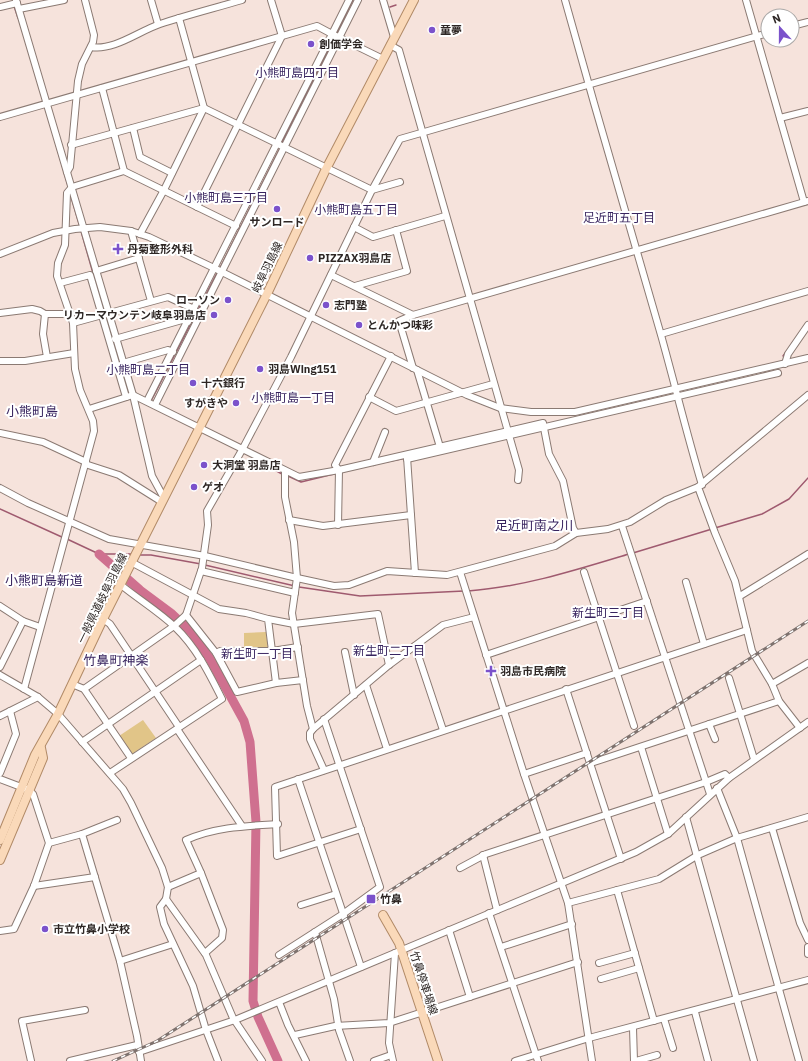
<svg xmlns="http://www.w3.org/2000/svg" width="808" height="1061" font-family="'IBM Plex Sans','Noto Sans JP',sans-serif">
<rect width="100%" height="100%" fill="#f6e3dc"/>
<!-- green -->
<g fill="#e1c588">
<polygon points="266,632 268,648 244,648 244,633"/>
<polygon points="548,666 550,673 536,677 534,671"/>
<polygon points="143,720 156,738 132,754 119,736"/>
</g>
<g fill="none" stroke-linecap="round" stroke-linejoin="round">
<!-- stream -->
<g stroke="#9f5a6f" stroke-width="1.5">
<polyline points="14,6 18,18"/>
<polyline points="390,7 396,5"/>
<polyline points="337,33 353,0"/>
<polyline points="55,141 69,189"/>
<polyline points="281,144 335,37"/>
<polyline points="70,193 80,227"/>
<polyline points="81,231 104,312"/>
<polyline points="220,268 280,148"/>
<polyline points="105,316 116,352"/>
<polyline points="783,356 786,352"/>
<polyline points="151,401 218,271"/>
<polyline points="376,464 406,458"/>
<polyline points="273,469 282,474"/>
<polyline points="288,476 301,482 338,473"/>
<polyline points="0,509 64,538"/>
<polyline points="715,528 762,514 789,499 808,478"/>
<polyline points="67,539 99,554 132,554"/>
<polyline points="633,553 712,529"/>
<polyline points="138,555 151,555 201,564"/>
<polyline points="205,565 295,586"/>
<polyline points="299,587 360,596 464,591"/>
<path d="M 468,591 C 523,587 576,570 629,554"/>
</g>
<!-- river -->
<polyline stroke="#cf708f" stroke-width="9" points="99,554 140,590 171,613 192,633 210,659 244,721 250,742 256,822 253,1001 258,1017 278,1061"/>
<!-- minor casing -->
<g stroke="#8b7a73" stroke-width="8">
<g id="minor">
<polyline points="16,0 133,395 152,476 164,498"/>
<polyline points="151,0 158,24"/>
<polyline points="349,0 332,34 383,59"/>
<polyline points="383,0 394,37"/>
<path d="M 565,0 C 596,112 629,224 661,335 C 675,385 687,435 702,485"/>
<polyline points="746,0 804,202"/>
<polyline points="0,7 17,3"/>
<polyline points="19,9 64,0"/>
<polyline points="792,26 808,22"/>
<polyline points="390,45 399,50 519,470 518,480"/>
<path d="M 91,47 C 114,51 139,31 160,24 C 187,15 215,8 242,0"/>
<polyline points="102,88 124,171"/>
<polyline points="0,117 317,26 332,34 147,401"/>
<polyline points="780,118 808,111"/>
<polyline points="133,128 140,157 172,173"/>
<polyline points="71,145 204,108 372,190 400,182"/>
<polyline points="67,172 70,167 78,81 82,64 93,42 94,35 85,0"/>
<polyline points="197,207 282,36 271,0"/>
<polyline points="354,227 373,237 445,216"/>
<polyline points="131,231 151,301"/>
<polyline points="140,234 164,190 204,108 179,18"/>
<polyline points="0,254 53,233 75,229 100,227 131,231 149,237 214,268 467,395 500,408 531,412 575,412 808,358"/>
<polyline points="96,271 139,258"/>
<polyline points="331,275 413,315"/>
<polyline points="60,283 90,275 126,397"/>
<polyline points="355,286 407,271 396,230"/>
<polyline points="0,313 32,309 40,311 45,314 71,314"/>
<polyline points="45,314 43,334 47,357"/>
<polyline points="73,323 168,297 194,309"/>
<polyline points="661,334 808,291"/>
<polyline points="115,339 182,320 188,322"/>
<polyline points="0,361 25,361 74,353"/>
<polyline points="123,363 168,350 173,352"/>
<polyline points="785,364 788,354 808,325"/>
<polyline points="413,368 399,321 413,315 808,201"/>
<polyline points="417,370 440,447"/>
<polyline points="369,397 396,411 493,384"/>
<polyline points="155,405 358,0"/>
<polyline points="89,409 133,395 299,477 339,470 543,423 549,454 563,481 573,528 576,533"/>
<polyline points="0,433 43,442 86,462"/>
<polyline points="407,457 415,573"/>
<polyline points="407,459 778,373"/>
<polyline points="373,462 385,432"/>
<polyline points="85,464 119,475 162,502"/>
<polyline points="285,472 285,497 294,542 297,578 292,613 307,706 313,729 389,665 443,625 474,617"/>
<polyline points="698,487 715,533 735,581 752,651 772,684 779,701 800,728"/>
<polyline points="0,488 28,503 109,539 205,556 297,578 334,586 349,585 387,571 447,575 555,546 576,533 608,529 630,522 666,500 698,487 808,395"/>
<polyline points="289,520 323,526 411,515"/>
<polyline points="338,525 339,470 335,465 391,356"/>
<polyline points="622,526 710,794"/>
<polyline points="131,562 219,609 246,613 268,619 276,683"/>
<polyline points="201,571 295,593"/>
<polyline points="460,572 524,774 568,903 592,1061"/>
<polyline points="584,572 634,726"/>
<polyline points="686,582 704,644"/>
<polyline points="740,596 808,554"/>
<polyline points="0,606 23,621 40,627"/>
<polyline points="186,615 216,653 237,692 276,683 303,680"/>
<polyline points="103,619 110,624 179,727"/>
<polyline points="268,619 294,624 378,614 389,665"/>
<polyline points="415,646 443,730"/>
<polyline points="345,652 354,695"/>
<polyline points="216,653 220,651 272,651 298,647"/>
<polyline points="486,655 647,601"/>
<polyline points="0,667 23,621"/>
<polyline points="0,675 38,697 58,714 123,789 131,803 162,868 168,887 166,899 160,907 164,924 193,986 206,1030 218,1061"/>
<polyline points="729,678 754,759"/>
<polyline points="72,684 84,689 131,758"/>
<polyline points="772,684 808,663"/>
<polyline points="366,685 387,749"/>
<polyline points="24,689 94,431 93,421 80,390 75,369 73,323 57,276 58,263 65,245 67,193 72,187 124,171 236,226"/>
<polyline points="84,689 174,626 186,615 202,568 208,525 207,511 242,450 291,357 372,190 400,139 768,33"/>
<polyline points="566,689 621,859"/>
<polyline points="0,716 38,697"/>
<polyline points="709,724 715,739"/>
<polyline points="177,729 242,826"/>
<polyline points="313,729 310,733 310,739 324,770"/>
<polyline points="82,742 201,660"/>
<polyline points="641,747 668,834"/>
<polyline points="591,763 779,701"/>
<polyline points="0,773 16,734 10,711"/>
<path d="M 110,773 L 222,699 C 209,673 196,647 175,627 C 158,611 138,599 121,585"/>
<polyline points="524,774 587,753"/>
<polyline points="0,779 29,790 33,794 49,843 34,886 14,929 0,931"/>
<polyline points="298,779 361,967"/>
<polyline points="717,788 737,838 799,1061"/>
<polyline points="686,817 754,1061"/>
<polyline points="772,828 800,923 808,940"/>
<polyline points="361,829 277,856 275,787 747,630"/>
<polyline points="82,834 120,961 137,1036 141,1061"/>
<polyline points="49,843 82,834 117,820"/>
<polyline points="483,855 497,910"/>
<polyline points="460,868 486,854 706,782 725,774 729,778"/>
<polyline points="201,873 223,930 222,938 205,953"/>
<polyline points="34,886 95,877"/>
<path d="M 168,887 L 201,873 L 186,840 C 215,827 246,826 278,824"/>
<polyline points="617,890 654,1021"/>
<polyline points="166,899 206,955 233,1018 262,1061"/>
<polyline points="568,903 659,879 698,855 737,838 808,817"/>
<polyline points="301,905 336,894"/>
<polyline points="489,913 538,1061"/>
<polyline points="449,930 470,997"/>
<polyline points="315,932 334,999 339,1030 350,1061"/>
<polyline points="501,947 572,924"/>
<polyline points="808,947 808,954"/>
<polyline points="279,955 343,914 380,887 324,719"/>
<polyline points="120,961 173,944"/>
<polyline points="599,963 635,953"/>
<polyline points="601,979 639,968"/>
<polyline points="279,1002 288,1025 306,1061"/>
<polyline points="695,1012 708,1061"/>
<polyline points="664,1019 673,1048"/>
<polyline points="633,1028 634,1061"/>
<polyline points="295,1035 335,1026 389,1023 578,962"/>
<polyline points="139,1052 235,1020 636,852 668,834 729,778 808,722"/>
<polyline points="31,1061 22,1021 85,1010"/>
<polyline points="70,1061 137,1045"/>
<polyline points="374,1061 391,1055"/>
<polyline points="393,1061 389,1043 395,953"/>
<polyline points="515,1061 589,1038 808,980"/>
<polyline points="636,1061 657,1055"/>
</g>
</g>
<!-- major casing -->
<g stroke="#b18a67" stroke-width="10">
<g id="major">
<polyline points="0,840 35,755 58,714 103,619 267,294 326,169 414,0"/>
<polyline points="0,860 43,758 41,748"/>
<polyline points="383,915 399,943 438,1061"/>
</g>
</g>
<!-- minor -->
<use href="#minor" stroke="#fff" stroke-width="6"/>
<!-- major -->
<use href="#major" stroke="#fad9b9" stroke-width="8"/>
<!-- rail casing -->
<g stroke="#7e726e" stroke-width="3">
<polyline id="rail" points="113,1061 157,1041 808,621"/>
</g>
<!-- rail -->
<use href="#rail" stroke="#fff" stroke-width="1.5" stroke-dasharray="4.5" stroke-linecap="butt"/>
</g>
<!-- markers -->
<g fill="#7b52cb" stroke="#fff" stroke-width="1.5">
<circle cx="432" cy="30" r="4"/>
<circle cx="311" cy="44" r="4"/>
<circle cx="277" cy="209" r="4"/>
<path d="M116 243h4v4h4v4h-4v4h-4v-4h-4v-4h4z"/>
<circle cx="310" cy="258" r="4"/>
<circle cx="228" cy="300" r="4"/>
<circle cx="326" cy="305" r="4"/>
<circle cx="214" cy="315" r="4"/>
<circle cx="359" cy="325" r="4"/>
<circle cx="260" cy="369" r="4"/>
<circle cx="193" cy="383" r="4"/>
<circle cx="236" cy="403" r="4"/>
<circle cx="204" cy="465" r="4"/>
<circle cx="194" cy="487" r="4"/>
<path d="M489 665h4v4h4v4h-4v4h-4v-4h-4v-4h4z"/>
<rect x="366" y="894" width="10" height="10" rx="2"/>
<circle cx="45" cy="929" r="4"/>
</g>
<g text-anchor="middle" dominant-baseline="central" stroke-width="4" stroke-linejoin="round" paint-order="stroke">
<!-- poi labels -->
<g font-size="11" font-weight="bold" fill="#2e2725" stroke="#fff" text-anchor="start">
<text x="440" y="30">童夢</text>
<text x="319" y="44">創価学会</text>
<text x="277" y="222" text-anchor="middle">サンロード</text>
<text x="127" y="249">丹菊整形外科</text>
<text x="318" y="258">PIZZAX羽島店</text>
<text x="220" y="300" text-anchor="end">ローソン</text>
<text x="334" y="305">志門塾</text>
<text x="206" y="315" text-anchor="end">リカーマウンテン岐阜羽島店</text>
<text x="367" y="325">とんかつ味彩</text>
<text x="268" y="369">羽島Wing151</text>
<text x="201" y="383">十六銀行</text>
<text x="228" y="403" text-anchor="end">すがきや</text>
<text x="212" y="465">大洞堂 羽島店</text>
<text x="202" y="487">ゲオ</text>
<text x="500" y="671">羽島市民病院</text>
<text x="380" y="899">竹鼻</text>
<text x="53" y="929">市立竹鼻小学校</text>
</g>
<!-- street labels -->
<g font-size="11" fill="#2e2725" stroke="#fff">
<text transform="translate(267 267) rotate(-64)">岐阜羽島線</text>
<text transform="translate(102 598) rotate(-64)">一般県道岐阜羽島線</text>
<text transform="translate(424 983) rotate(72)">竹鼻停車場線</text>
</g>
<!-- neighbourhood labels -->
<g font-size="12" fill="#38245f" stroke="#fff">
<text x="297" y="72">小熊町島四丁目</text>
<text x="226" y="197">小熊町島三丁目</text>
<text x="356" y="209">小熊町島五丁目</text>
<text x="619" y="217">足近町五丁目</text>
<text x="148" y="369">小熊町島二丁目</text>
<text x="293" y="397">小熊町島一丁目</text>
<text x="608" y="612">新生町三丁目</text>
<text x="389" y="650">新生町二丁目</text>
<text x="257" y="653">新生町一丁目</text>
</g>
<!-- quarter labels -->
<g font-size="13" fill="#38245f" stroke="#fff">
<text x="32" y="411">小熊町島</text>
<text x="534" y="525">足近町南之川</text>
<text x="44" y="580">小熊町島新道</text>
<text x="116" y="660">竹鼻町神楽</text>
</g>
</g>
<!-- north arrow -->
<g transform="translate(780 28) rotate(339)"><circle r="19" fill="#ffffff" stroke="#aba9a8"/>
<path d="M0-3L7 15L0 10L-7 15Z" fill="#7b52cb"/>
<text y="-6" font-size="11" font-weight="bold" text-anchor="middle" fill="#2e2725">N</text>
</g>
</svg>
